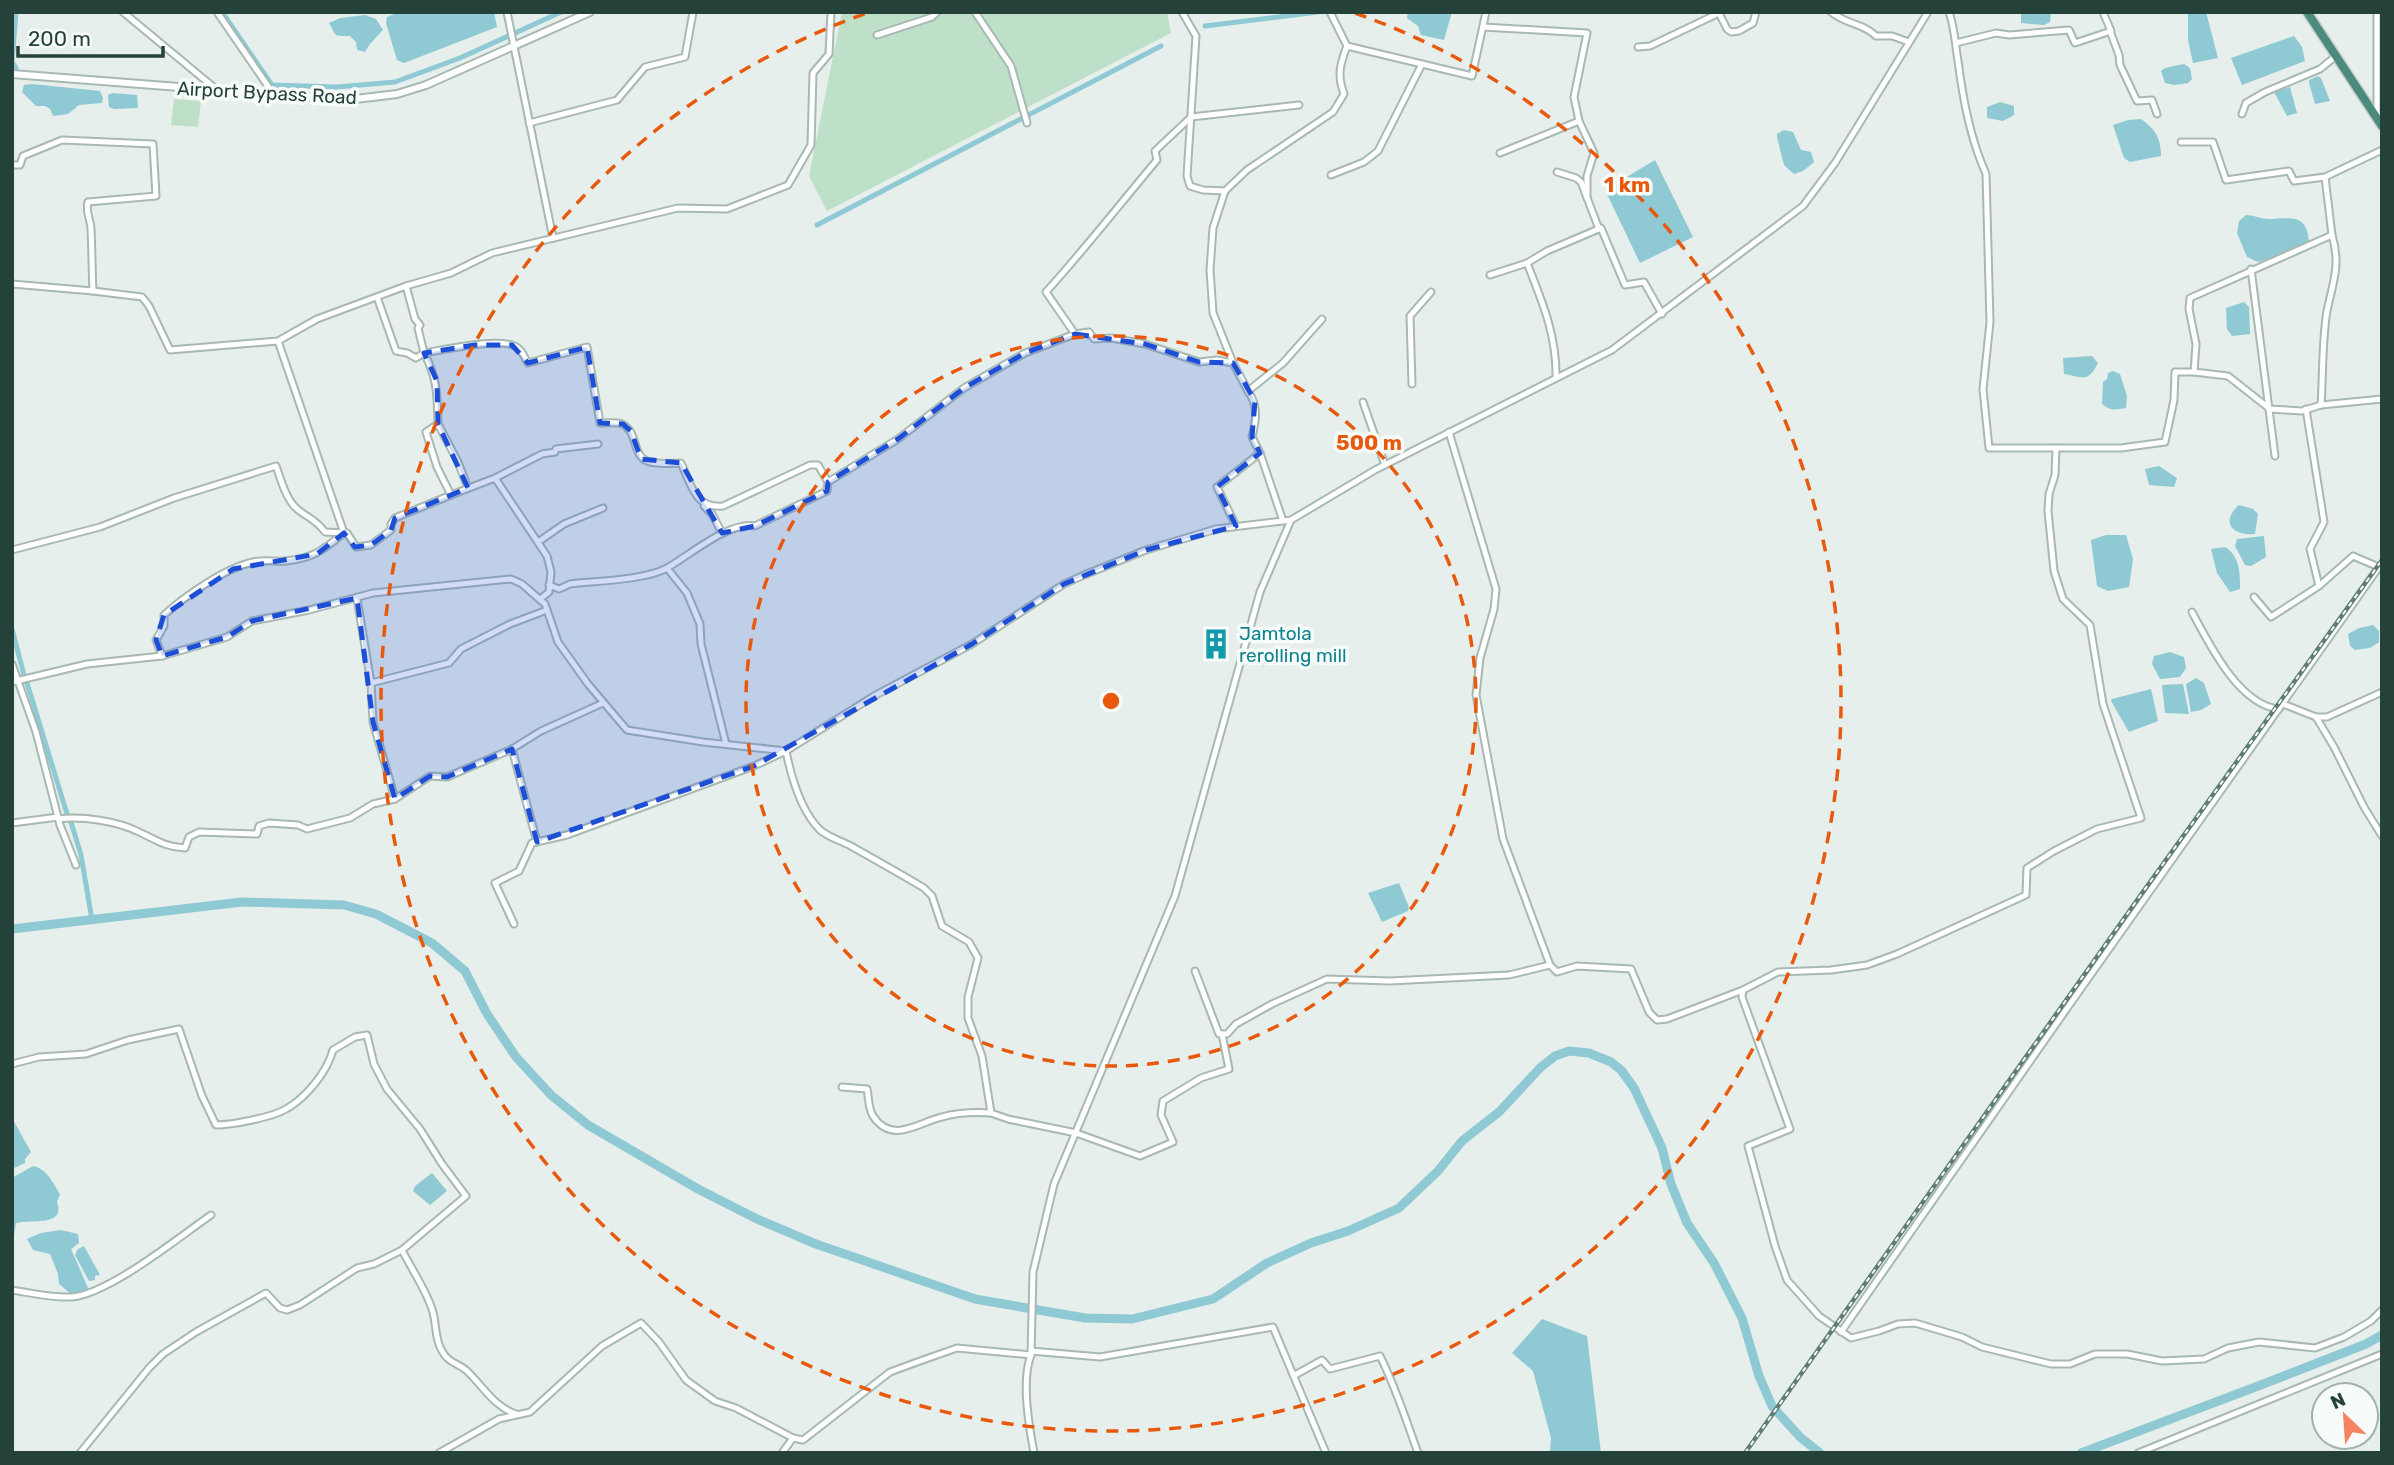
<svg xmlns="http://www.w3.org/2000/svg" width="2394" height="1465" font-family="Rubik,sans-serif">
<rect width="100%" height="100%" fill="#e6efeb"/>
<!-- green -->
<g fill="#bfe0c8">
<polygon points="842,12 1167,12 1171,33 827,211 809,176"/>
<polygon points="174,99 201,101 198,127 171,125"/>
</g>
<!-- water -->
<g fill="#8ec9d4">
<polygon points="399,12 494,12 497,27 404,63 397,60 386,23 387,17"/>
<polygon points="1408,12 1452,12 1444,40 1421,35 1418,26 1407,18"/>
<polygon points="2021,12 2051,12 2050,22 2044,25 2021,23"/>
<polygon points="2206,12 2218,58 2193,63 2188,40 2188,13"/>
<path d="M 365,15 L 376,19 L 383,30 L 370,44 L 365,52 L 357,50 L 356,42 L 350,36 C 333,36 337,37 329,23 L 340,18 Z"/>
<polygon points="2294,36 2302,47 2305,61 2242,85 2231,58"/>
<polygon points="2184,64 2190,68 2192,79 2188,83 2174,85 2165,83 2161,71 2165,68"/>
<polygon points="2318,76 2321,78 2330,101 2315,104 2309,83 2309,80"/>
<polygon points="32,84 100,91 103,98 102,103 79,105 68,114 53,116 50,109 45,106 36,106 22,92 24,85"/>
<polygon points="2290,87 2297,113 2287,116 2274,92"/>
<polygon points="113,93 137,95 138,108 114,109 109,107 108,95"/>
<polygon points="2000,102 2014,106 2014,115 2003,121 1987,118 1987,107"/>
<path d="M 2141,119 C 2155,129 2161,138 2161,156 L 2130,162 L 2124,158 L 2113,125 L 2128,120 Z"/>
<polygon points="1784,130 1793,132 1801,150 1811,152 1814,162 1803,171 1794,174 1784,165 1777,137 1777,134"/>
<polygon points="1655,160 1693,237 1640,263 1605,190"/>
<path d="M 2246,215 C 2254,215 2261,219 2268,219 C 2290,219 2306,212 2309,241 L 2270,259 L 2258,262 L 2247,257 L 2237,233 L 2239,221 Z"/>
<polygon points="2244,302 2249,307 2250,334 2232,336 2227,329 2226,308"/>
<path d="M 2092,356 L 2098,363 C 2088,382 2085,378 2064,374 L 2063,358 Z"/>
<path d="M 2113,371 L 2120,374 L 2127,396 L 2126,408 C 2115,410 2110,411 2102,404 L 2103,382 L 2107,379 L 2108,373 Z"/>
<polygon points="2159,466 2177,478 2174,487 2149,485 2145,469"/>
<path d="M 2239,505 L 2253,509 L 2258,514 L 2255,534 C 2232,536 2220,522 2239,505 Z"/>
<polygon points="2106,535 2126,535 2133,559 2129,587 2108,591 2097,586 2091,540"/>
<polygon points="2264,536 2266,557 2251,566 2245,565 2235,546 2237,539"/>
<path d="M 2225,547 C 2240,556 2240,574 2240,589 L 2230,592 L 2217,573 L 2211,549 Z"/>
<polygon points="2373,625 2379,631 2379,642 2370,648 2355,650 2350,646 2348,634 2359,628"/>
<polygon points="2170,652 2184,657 2186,668 2180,677 2160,679 2152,664 2154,656"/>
<polygon points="2196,678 2204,683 2211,704 2201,710 2191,712 2186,684"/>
<polygon points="2183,684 2189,714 2165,713 2162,685"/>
<polygon points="2151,689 2158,721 2129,732 2111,701 2112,699"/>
<polygon points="1399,883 1409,907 1408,911 1382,922 1368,893"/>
<polygon points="12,1118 31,1152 25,1159 25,1163 12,1169"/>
<path d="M 33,1166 C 47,1169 53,1183 60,1194 L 57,1202 C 66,1227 31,1219 16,1223 L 12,1247 L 12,1178 Z"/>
<polygon points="432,1173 447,1191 430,1205 413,1191 415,1186"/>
<polygon points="61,1230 78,1234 79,1243 71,1249 88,1288 80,1295 71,1294 59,1284 58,1274 50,1254 33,1250 27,1239 41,1233"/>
<polygon points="84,1246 100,1275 95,1276 95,1280 89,1281 75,1255 78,1249"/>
<polygon points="1542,1319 1587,1336 1601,1453 1550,1453 1551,1438 1533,1371 1512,1353"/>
</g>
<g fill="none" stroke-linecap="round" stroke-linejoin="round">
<!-- canal -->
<g stroke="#8ec9d4" stroke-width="5">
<polyline points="222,12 272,85 337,87 395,82 460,58 561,12"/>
<polyline points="1205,26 1318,12"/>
<polyline points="16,68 12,62 16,12"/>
<polyline points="817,225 1161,46"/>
<polyline points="12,629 24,675"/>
<polyline points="27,683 67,814"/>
<polyline points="71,822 81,855 92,920"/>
</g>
<!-- river -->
<g stroke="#8ec9d4" stroke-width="9">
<polyline points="12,929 242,902 344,905 376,914 432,943 465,971 487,1014 516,1057 551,1095 588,1125 698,1189 757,1219 816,1244 975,1299 1085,1318 1132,1319 1213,1299 1267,1263 1311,1243 1348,1231 1399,1208 1438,1171 1462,1141 1499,1112 1541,1067 1555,1056 1569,1051 1589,1053 1611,1062 1621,1070 1634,1088 1662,1148 1671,1184 1687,1223 1714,1263 1742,1318 1759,1376 1772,1406 1800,1437 1820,1453"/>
<polyline points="2081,1453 2266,1383 2366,1344 2382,1335"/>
</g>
<!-- minor casing -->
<g stroke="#a8b8b2" stroke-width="9">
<g id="minor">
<polyline points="123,12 217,90"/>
<polyline points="217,12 274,95"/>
<polyline points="507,12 553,238"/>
<polyline points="975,12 1011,66 1027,123"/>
<path d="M 1182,12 L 1196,36 L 1187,176 L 1190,186 L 1203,190 L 1225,191 L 1247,170 L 1333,112 L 1344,94 C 1337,76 1340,64 1347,46 L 1330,12"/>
<path d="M 1831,12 C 1847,25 1863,23 1876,36 L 1892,36 L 1909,42"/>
<path d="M 1949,12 C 1955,29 1955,44 1958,61 C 1963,99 1970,138 1986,174 L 1990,322 L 1983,389 L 1989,448 L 2121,448 L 2165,442 L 2174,400 L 2175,372 L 2194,372 L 2196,344 L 2189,309 L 2190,298 L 2332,235 L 2325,177"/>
<polyline points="1483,27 1587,33 1574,97 1579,121 1594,153 1587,176 1587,198"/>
<polyline points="2110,31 2119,55 2120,65 2137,101 2152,100 2157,114"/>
<polyline points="877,35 932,17 937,12"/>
<polyline points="1956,43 1996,33 2009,35 2069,30 2075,43 2111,31 2103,12"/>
<polyline points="1347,46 1472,76 1486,12"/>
<polyline points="1638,47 1650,46 1719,13 1727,29 1731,32 1739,31 1753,23 1756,12"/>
<polyline points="2242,114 2246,103 2265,92 2320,69 2336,56"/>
<polyline points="2377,115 2377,12"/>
<polyline points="529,123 617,100 645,67 685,57 693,12"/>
<polyline points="2181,142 2213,142 2226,180 2289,171 2294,181 2325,177 2382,150"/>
<polyline points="1500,153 1579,121"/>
<path d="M 12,165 L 20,165 L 23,156 L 62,140 L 153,144 L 156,196 L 88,202 C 85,213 91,219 91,229 C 92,250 92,270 93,291 L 12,284"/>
<polyline points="1557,172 1576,178 1581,182 1599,229"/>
<polyline points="1331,175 1364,162 1378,151 1422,64"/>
<polyline points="1225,191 1213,228 1210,270 1213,313 1233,363"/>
<path d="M 1527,263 C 1542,301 1557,336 1556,378"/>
<polyline points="2251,269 2275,456"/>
<polyline points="1490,275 1527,263 1547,251 1601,228 1625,285 1644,282 1662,314"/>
<path d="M 406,286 L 415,319 L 420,325 L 418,328 L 424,353 C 443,350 506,335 519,349 C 523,352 525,359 528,363 L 587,347 L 600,423 C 606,423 616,422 622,424 C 638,431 632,455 647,461 C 657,465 670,463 681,463 C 691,484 695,509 723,506 L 810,465 L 818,465 L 828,482 L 898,439 L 964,388 L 1025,353 L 1075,334 L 1046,292 C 1085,249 1120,204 1157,160 L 1155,151 L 1191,117 L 1299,105"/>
<polyline points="93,291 142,297 149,306 170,350 278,341 317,319 406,286 451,273 492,253 678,208 727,209 788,185 811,145 813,73 829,54 831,12"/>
<polyline points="1075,334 1089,332 1094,339 1111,338 1145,344 1199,362 1217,360 1233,363 1248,391"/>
<path d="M 2194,372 L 2228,376 L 2270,409 L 2302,411 L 2321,405 C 2323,376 2322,339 2327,311 C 2333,282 2341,265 2332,235"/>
<polyline points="1412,384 1410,316 1431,292"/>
<polyline points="1363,402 1385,465"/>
<polyline points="2321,405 2382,399"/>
<polyline points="2306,409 2324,522 2310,549 2319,586"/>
<polyline points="438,424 458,462 468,488"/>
<polyline points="1449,432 1496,589 1494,609 1480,658 1476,695 1503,839 1550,965 1557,972 1577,966 1631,969 1649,1012 1657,1020 1667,1019 1743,990"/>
<polyline points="2056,448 2055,475 2049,494 2048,511 2054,571 2063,599 2090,625 2103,704 2141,818 2097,829 2054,851 2027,868 2026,895 1897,954 1867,965 1831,970 1778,972 1743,990 1742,997 1790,1129 1748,1146 1775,1246 1787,1280 1819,1316 1851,1338 1879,1331 1898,1324 1915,1323 1962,1337 1982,1347 2051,1364 2070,1364 2095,1354 2127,1354 2162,1361 2204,1359 2228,1348 2259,1342 2315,1348 2344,1337 2371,1321 2382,1310"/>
<polyline points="1260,453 1283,521"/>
<polyline points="495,478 542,454 555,452 556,449 598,444"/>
<polyline points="451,495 495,478 547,556 551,572 549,592 540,599"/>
<polyline points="704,506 712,514 722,533"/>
<path d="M 1236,526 L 1217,487 L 1260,453 L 1252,437 C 1256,420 1259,407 1248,391 L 1283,363 L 1322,319"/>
<polyline points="538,542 564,524 603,508"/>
<path d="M 12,550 L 100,527 L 174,498 L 276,466 C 281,480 285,496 295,507 C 305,517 315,518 325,532 L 347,533 L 356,547 L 371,545 L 391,530 L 391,524 L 395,518 L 451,495 L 437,467 L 426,432 L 438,424 C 437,396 438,379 424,353 L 416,358 L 407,353 L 396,351 L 377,297"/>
<polyline points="667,568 687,593 700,624 701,644 726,744"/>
<path d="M 549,585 L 559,589 L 570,584 C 595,581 646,580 667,568 C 690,555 729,521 755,526 L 827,491 L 828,482"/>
<polyline points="2254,597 2271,617 2319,586 2353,556 2381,568"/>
<polyline points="357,598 371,683 449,663 461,649 510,624 547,610"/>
<path d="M 2192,612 C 2209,644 2239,705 2279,709"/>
<path d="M 162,656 L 156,640 L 164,626 L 164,615 C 185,596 225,568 253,562 C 264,559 275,562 286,561 C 314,558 323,550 344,533 L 278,341"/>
<polyline points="12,664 36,732 60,825 76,865"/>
<polyline points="12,682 87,664 162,656 227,637 252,621 309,610 373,593 511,579 522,584 545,604 558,642 588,684 627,730 703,742 786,751 874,696 972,644 1064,584 1084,575 1146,550 1216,529 1291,520"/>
<polyline points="371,683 373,722 395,799"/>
<polyline points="2283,704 2316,717 2334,747 2364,807 2382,836"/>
<polyline points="2316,717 2327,717 2382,692"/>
<polyline points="512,749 537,842"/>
<path d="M 58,819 C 83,816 117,821 139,832 C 156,840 165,847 185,848 L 189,837 L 199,832 L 257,834 L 259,826 L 269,823 L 298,825 L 307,829 L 350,818 L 373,804 L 395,799 L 430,776 L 447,777 L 512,749 L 541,731 L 603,703"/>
<polyline points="12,823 58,817"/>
<path d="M 514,924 L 495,883 L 519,871 L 532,843 L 567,835 L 754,766 L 786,751 C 791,776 801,811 820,830 C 828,837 839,840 849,845 C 874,859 899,873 924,888 L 932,896 L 942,926 L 969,942 L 978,958 L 968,997 L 968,1018 L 982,1056 L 991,1113 L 1008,1119 L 1076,1133 L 1140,1156 L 1173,1142 L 1161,1115 L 1163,1101 L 1201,1078 L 1229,1069 L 1222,1034"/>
<polyline points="1195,971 1219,1034 1227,1034 1236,1024 1272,1004 1327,979 1390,981 1509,975 1550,965"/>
<path d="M 12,1064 L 39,1057 L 86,1054 L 128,1040 L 179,1029 L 202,1096 L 216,1125 C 232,1125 273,1117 286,1109 C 306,1098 327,1072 333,1050 L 355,1037 L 367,1035 L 374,1064 L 387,1089 L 420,1129 L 442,1164 L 466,1196 L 402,1250 L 374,1264 L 357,1268 L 300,1305 L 287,1310 L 280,1308 L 266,1293 L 196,1332 L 163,1354 L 149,1368 L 80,1453"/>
<path d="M 842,1087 L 867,1089 C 869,1098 868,1108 873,1116 C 892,1145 919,1122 942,1117 C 959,1112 974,1112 991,1113"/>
<path d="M 402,1250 C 412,1270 425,1288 432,1309 C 437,1323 434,1338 442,1351 C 448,1363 458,1363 467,1371 C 483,1386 494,1407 516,1414"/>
<path d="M 12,1290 C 31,1293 52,1298 72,1297 C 109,1294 179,1237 211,1215"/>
<path d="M 1841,1332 C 2019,1076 2198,821 2379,567"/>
<polyline points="1031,1351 1100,1357 1273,1327 1326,1453"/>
<path d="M 1295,1375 L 1322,1360 L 1330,1369 L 1380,1356 C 1396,1388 1406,1420 1418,1453"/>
<polyline points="439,1453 499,1419 530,1412 602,1346 641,1323 659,1342 686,1380 715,1401 736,1408 793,1438 803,1440 890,1372 920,1361 957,1348 1031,1355"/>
<polyline points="782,1453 793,1438"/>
<path d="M 1034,1453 C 1029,1426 1021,1381 1031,1355 L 1033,1272 L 1054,1184 L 1175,896 L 1260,592 L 1291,520 L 1375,470 L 1612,350 L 1803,206 L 1835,163 L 1928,12"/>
<polyline points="2138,1453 2382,1354"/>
</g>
</g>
<!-- tertiary casing -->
<g stroke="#a8b8b2" stroke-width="10">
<polyline id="tertiary" points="12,74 347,100 397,94 426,85 590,12"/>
</g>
<!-- trunk casing -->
<g stroke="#c2cac8" stroke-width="11">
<polyline id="trunk" points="2307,12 2382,126"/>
</g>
<!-- minor -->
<use href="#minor" stroke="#fff" stroke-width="5"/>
<!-- tertiary -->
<use href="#tertiary" stroke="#fff" stroke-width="6"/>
<!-- trunk -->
<use href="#trunk" stroke="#4c8a7c" stroke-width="8"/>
<!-- rail casing -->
<g stroke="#5f7d75" stroke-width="4.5">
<polyline id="rail" points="1745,1453 2140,896 2382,560"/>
</g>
<!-- rail -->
<use href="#rail" stroke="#f7fbf9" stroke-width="2" stroke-dasharray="5" stroke-linecap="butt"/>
</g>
<!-- marked area -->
<path fill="#1d4ed8" fill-opacity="0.2" stroke="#1d4ed8" stroke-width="5" stroke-dasharray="14 9" stroke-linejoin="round" d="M 1075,334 L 1145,344 L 1199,362 L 1233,363 L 1255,401 L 1252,437 L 1260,453 L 1217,487 L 1236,526 L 1146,550 L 1064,584 L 972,644 L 754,766 L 537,842 L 512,749 L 447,777 L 430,776 L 395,799 L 373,722 L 357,598 L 252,621 L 227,637 L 162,656 L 156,640 L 164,615 L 233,569 L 317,554 L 344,533 L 355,547 L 371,545 L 391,530 L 395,518 L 468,488 L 438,424 L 437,381 L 424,353 L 475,345 L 512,345 L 528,363 L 587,347 L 600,423 L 623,424 L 631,431 L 641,459 L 681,463 L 722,533 L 755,526 L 827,491 L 828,482 L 898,439 L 964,388 L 1025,353 Z"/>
<!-- distance rings -->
<g fill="none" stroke="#e8590c" stroke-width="3.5" stroke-dasharray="12 9">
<circle cx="1111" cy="701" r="365"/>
<path d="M1355 13A730 730 0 1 1 867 13"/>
</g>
<!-- icons -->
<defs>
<g id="building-bare" transform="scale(2.415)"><path d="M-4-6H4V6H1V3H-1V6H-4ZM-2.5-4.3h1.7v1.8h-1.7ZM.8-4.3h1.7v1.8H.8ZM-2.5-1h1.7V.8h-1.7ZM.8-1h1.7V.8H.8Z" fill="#0f9aa8" stroke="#f7fbf9" stroke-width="2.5" paint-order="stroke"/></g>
</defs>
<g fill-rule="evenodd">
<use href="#building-bare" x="1216" y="644"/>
</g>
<g text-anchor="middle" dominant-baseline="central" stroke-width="7" stroke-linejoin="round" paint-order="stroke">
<!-- street labels -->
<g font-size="19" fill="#24423a" stroke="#f7fbf9">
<text transform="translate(267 93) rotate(3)">Airport Bypass Road</text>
</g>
<!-- culture labels -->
<g font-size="19" fill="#0d838f" stroke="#f7fbf9" text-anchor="start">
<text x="1239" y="633">Jamtola<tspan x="1239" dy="22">rerolling mill</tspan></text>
</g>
</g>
<circle cx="1111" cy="701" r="10" fill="#e8590c" stroke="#f7fbf9" stroke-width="3.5"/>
<g font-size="21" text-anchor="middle" font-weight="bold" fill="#e8590c" stroke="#f7fbf9" stroke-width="7" stroke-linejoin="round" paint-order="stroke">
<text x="1627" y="192">1 km</text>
<text x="1369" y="450">500 m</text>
</g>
<!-- border -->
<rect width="2394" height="1465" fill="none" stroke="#24423a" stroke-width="28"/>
<!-- north arrow -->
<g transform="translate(2345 1416) rotate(335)"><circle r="33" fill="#f7fbf9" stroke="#a3b1ad" stroke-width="2"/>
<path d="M0-5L12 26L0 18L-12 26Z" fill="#f4845f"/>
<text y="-10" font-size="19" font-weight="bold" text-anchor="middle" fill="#24423a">N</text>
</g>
<!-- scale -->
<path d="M18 46v10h145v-10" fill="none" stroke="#24423a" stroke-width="3.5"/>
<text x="28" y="46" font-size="21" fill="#24423a" stroke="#f7fbf9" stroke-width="5" paint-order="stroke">200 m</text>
</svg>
